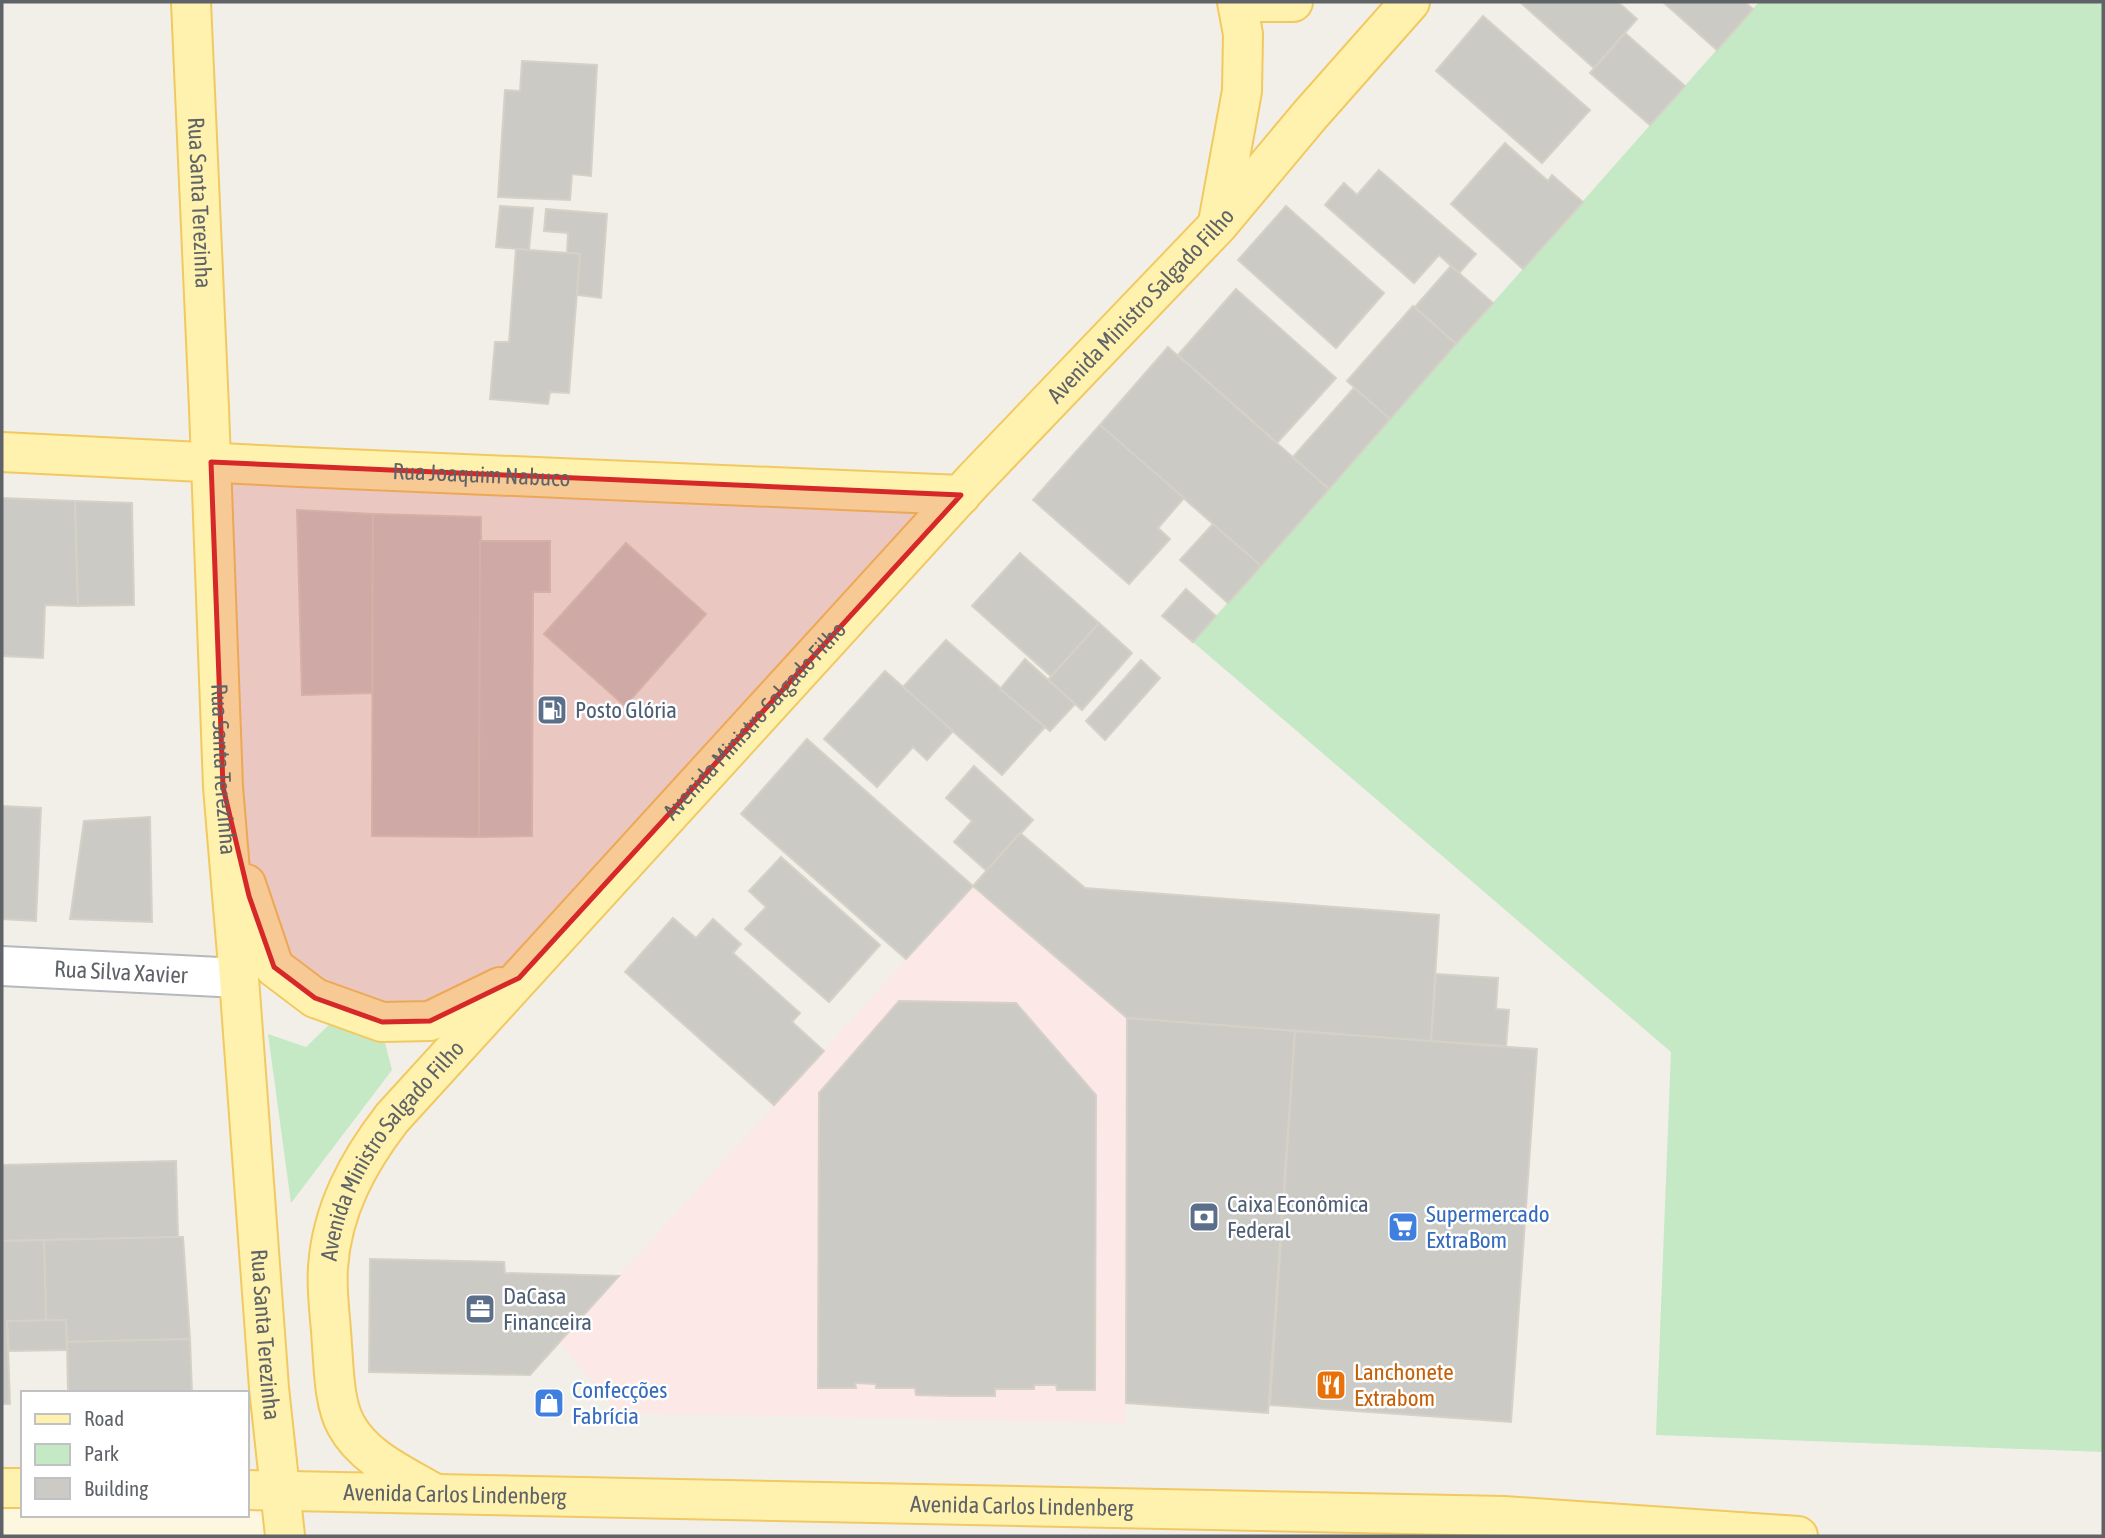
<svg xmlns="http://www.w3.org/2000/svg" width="2105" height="1538" font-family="'Asap Condensed',sans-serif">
<rect width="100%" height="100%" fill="#f1efe8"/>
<!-- commercial -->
<polygon fill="#fef7e0" points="2,1488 23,1488 23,1515 247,1515 247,1490 285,1536 2,1536"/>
<!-- medical -->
<polygon fill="#fce8e6" points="973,886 1127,1018 1126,1423 618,1413 559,1342"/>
<!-- green -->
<g fill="#c5e8c5">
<polygon points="1759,2 2103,2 2103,1452 1656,1435 1671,1052 1193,642"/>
<polygon points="333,1021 384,1039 392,1070 291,1203 268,1034 306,1047"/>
</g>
<!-- building -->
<g fill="#cccac5" stroke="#d6d1c6" stroke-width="2">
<polygon points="1520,2 1618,2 1637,19 1594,68"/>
<polygon points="1663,2 1745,2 1753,9 1717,50"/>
<polygon points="1483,16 1590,110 1542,163 1436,71"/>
<polygon points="1625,33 1685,86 1650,125 1590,73"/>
<polygon points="522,61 597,65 591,176 572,174 570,200 498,197 505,90 520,91"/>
<polygon points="1505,143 1548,181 1552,175 1583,202 1523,269 1451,204"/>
<polygon points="1379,170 1476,254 1459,273 1439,255 1414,283 1325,205 1344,183 1357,195"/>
<polygon points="500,206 533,208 529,250 496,247"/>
<polygon points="1286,206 1384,293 1336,348 1238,260"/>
<polygon points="546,209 607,214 601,298 577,295 580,254 567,253 568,233 544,231"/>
<polygon points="516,249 580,254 569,393 550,392 548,404 490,399 495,342 509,342"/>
<polygon points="1451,266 1493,303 1456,344 1415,307"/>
<polygon points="1236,289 1336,378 1277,443 1178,355"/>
<polygon points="1413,306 1456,344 1390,419 1347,381"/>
<polygon points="1168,347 1329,489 1261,566 1100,425"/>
<polygon points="1354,388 1390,419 1329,489 1293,457"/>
<polygon points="1100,425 1184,498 1158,528 1170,539 1129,584 1033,500"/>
<polygon points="2,498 75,501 78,606 45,605 43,658 2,656"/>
<polygon points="75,501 132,503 134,605 78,606"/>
<polygon points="297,510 373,514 372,693 302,695"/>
<polygon points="373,514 481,517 479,837 372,836"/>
<polygon points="1213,524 1261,566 1228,603 1180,560"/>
<polygon points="480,541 550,541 550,592 533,592 532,836 479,837"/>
<polygon points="626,543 706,614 625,706 544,634"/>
<polygon points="1020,553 1099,623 1052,677 972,606"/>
<polygon points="1186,589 1216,616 1193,642 1162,616"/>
<polygon points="1099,623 1132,653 1082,710 1048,680"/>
<polygon points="946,640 1045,727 1002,775 903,687"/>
<polygon points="1025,659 1075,704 1050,731 1000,689"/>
<polygon points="1141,660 1160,678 1105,740 1086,721"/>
<polygon points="885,671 953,731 927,760 913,747 877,787 824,739"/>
<polygon points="807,739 973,886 906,959 741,814"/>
<polygon points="974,766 1033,820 987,871 954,842 972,821 946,798"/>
<polygon points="2,806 41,808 36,921 2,919"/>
<polygon points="150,817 152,922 70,919 84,821"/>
<polygon points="1020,833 1085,888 1439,915 1431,1041 1127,1018 973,886"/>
<polygon points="781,857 880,945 829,1002 745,929 766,907 749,891"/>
<polygon points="673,918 696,938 713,919 741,944 733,953 800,1013 792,1022 824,1051 774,1105 625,972"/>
<polygon points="1436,974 1498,978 1496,1009 1509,1010 1506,1046 1431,1041"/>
<polygon points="899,1001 1016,1003 1096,1095 1095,1390 1057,1390 1056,1385 1034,1385 1034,1389 995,1389 995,1396 954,1396 916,1395 915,1388 876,1388 876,1384 855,1383 856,1388 818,1388 819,1093"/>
<polygon points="1127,1018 1295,1031 1268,1413 1126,1403"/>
<polygon points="1295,1031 1537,1049 1511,1422 1270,1405"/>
<polygon points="176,1161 178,1237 2,1241 2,1165"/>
<polygon points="178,1237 183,1237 190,1339 67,1342 66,1320 46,1321 44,1240"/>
<polygon points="44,1240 46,1321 7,1321 10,1404 2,1404 2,1241"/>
<polygon points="370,1259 504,1262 505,1273 619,1276 530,1375 369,1372"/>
<polygon points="66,1320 67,1350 9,1351 7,1321"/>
<polygon points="190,1339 192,1393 68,1393 67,1342"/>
</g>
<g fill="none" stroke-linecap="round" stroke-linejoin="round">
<!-- minor casing -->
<g stroke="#b5b8bc" stroke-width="42">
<g id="minor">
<path id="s1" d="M 2,966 L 239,978"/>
</g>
</g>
<!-- major casing -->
<g stroke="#f2c960" stroke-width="42">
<g id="major">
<path id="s2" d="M 191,2 L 209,408 L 223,787 L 239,978 L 269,1388 L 285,1536"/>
<polyline points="1238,2 1293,2"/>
<polyline points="1218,223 1242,91 1243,34 1237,2"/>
<path id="s3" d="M 2,452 L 300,467 L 961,495"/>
<polyline points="246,884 274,967 315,998 382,1022 430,1021 500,987"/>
<polyline points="2,1488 23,1488"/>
<path id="s4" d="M 247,1490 L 1504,1516 L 1798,1536"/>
<path id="s5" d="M 432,1492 C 401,1474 364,1458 346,1425 C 334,1403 334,1370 332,1346 C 331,1321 326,1293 328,1267 C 332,1210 358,1162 392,1118 L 974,480 L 1218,225 L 1310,115 L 1410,2"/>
</g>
</g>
<!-- minor -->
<use href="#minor" stroke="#fff" stroke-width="38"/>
<!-- major -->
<use href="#major" stroke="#fff2af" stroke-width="38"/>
</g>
<!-- marked area -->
<path fill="#d62828" fill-opacity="0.2" stroke="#d62828" stroke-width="5" stroke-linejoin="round" d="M 211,462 L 961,495 L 519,978 L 430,1021 L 382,1022 L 315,998 L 274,967 L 249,896 L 223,787 Z"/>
<!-- icons -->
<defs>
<g id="fuel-square" transform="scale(1.575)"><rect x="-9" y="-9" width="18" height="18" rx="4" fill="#5c6f8a" stroke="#fff"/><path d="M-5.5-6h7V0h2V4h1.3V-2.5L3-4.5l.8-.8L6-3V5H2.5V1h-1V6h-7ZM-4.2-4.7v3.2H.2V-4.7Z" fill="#fff"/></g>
<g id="bank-square" transform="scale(1.575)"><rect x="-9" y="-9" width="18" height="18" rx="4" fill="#5c6f8a" stroke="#fff"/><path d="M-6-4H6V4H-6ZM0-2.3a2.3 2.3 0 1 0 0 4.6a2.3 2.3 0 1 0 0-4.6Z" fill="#fff"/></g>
<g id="supermarket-square" transform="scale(1.575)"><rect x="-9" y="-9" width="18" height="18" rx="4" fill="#3f7fe0" stroke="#fff"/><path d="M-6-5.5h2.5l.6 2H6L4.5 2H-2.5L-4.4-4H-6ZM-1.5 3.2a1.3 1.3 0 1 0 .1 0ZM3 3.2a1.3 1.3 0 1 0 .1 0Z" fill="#fff"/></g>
<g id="office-square" transform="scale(1.575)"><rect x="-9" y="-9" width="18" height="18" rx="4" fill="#5c6f8a" stroke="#fff"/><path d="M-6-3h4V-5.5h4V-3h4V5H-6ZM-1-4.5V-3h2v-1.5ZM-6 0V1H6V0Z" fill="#fff"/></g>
<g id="restaurant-square" transform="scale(1.575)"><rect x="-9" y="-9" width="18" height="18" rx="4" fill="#e8710a" stroke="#fff"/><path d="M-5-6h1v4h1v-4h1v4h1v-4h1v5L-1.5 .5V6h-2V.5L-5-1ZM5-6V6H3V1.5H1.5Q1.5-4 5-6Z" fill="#fff"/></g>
<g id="shop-square" transform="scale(1.575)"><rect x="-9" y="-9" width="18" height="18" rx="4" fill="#3f7fe0" stroke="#fff"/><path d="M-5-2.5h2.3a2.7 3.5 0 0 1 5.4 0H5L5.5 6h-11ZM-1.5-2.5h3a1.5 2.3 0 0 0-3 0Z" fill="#fff"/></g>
</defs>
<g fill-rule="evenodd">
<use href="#fuel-square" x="552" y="710"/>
<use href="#bank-square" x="1204" y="1217"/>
<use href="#supermarket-square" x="1403" y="1227"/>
<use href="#office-square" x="480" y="1309"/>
<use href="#restaurant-square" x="1331" y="1385"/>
<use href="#shop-square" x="549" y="1403"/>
</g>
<g text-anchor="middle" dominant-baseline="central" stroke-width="5" stroke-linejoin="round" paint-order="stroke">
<!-- street labels -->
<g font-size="23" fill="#5f6368" stroke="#fff">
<text stroke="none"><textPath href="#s2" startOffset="201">Rua Santa Terezinha</textPath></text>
<text stroke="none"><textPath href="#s5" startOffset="1540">Avenida Ministro Salgado Filho</textPath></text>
<text stroke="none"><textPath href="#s3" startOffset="480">Rua Joaquim Nabuco</textPath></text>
<text stroke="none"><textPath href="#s5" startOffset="973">Avenida Ministro Salgado Filho</textPath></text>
<text stroke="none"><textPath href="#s2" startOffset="768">Rua Santa Terezinha</textPath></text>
<text stroke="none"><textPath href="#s1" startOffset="119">Rua Silva Xavier</textPath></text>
<text stroke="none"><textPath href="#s5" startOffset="406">Avenida Ministro Salgado Filho</textPath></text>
<text stroke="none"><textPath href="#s2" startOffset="1335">Rua Santa Terezinha</textPath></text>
<text stroke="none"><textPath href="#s4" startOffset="208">Avenida Carlos Lindenberg</textPath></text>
<text stroke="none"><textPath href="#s4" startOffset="775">Avenida Carlos Lindenberg</textPath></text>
</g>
<!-- service labels -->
<g font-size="23" fill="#4e5e75" stroke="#fff" text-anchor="start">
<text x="575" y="710">Posto Glória</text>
<text x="1227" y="1204">Caixa Econômica<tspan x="1227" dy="26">Federal</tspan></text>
<text x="503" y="1296">DaCasa<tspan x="503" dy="26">Financeira</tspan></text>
</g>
<!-- shop labels -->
<g font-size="23" fill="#366cbe" stroke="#fff" text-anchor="start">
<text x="1426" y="1214">Supermercado<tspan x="1426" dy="26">ExtraBom</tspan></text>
<text x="572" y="1390">Confecções<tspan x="572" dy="26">Fabrícia</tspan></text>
</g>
<!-- food labels -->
<g font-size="23" fill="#c56008" stroke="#fff" text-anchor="start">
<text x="1354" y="1372">Lanchonete<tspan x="1354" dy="26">Extrabom</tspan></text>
</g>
</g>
<!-- border -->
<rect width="2105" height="1538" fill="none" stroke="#5f6368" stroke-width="7"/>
<!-- legend -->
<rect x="21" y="1391" width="228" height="126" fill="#ffffff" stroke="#bfc1c3" stroke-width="2"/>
<rect x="35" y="1414" width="35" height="10" fill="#fff2af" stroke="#bfc1c3" stroke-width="2"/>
<text x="84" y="1426" font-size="21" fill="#5f6368">Road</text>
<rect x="35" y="1444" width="35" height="21" fill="#c5e8c5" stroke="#bfc1c3" stroke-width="2"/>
<text x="84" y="1461" font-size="21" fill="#5f6368">Park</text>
<rect x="35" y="1478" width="35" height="21" fill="#cccac5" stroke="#bfc1c3" stroke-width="2"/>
<text x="84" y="1496" font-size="21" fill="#5f6368">Building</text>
</svg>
